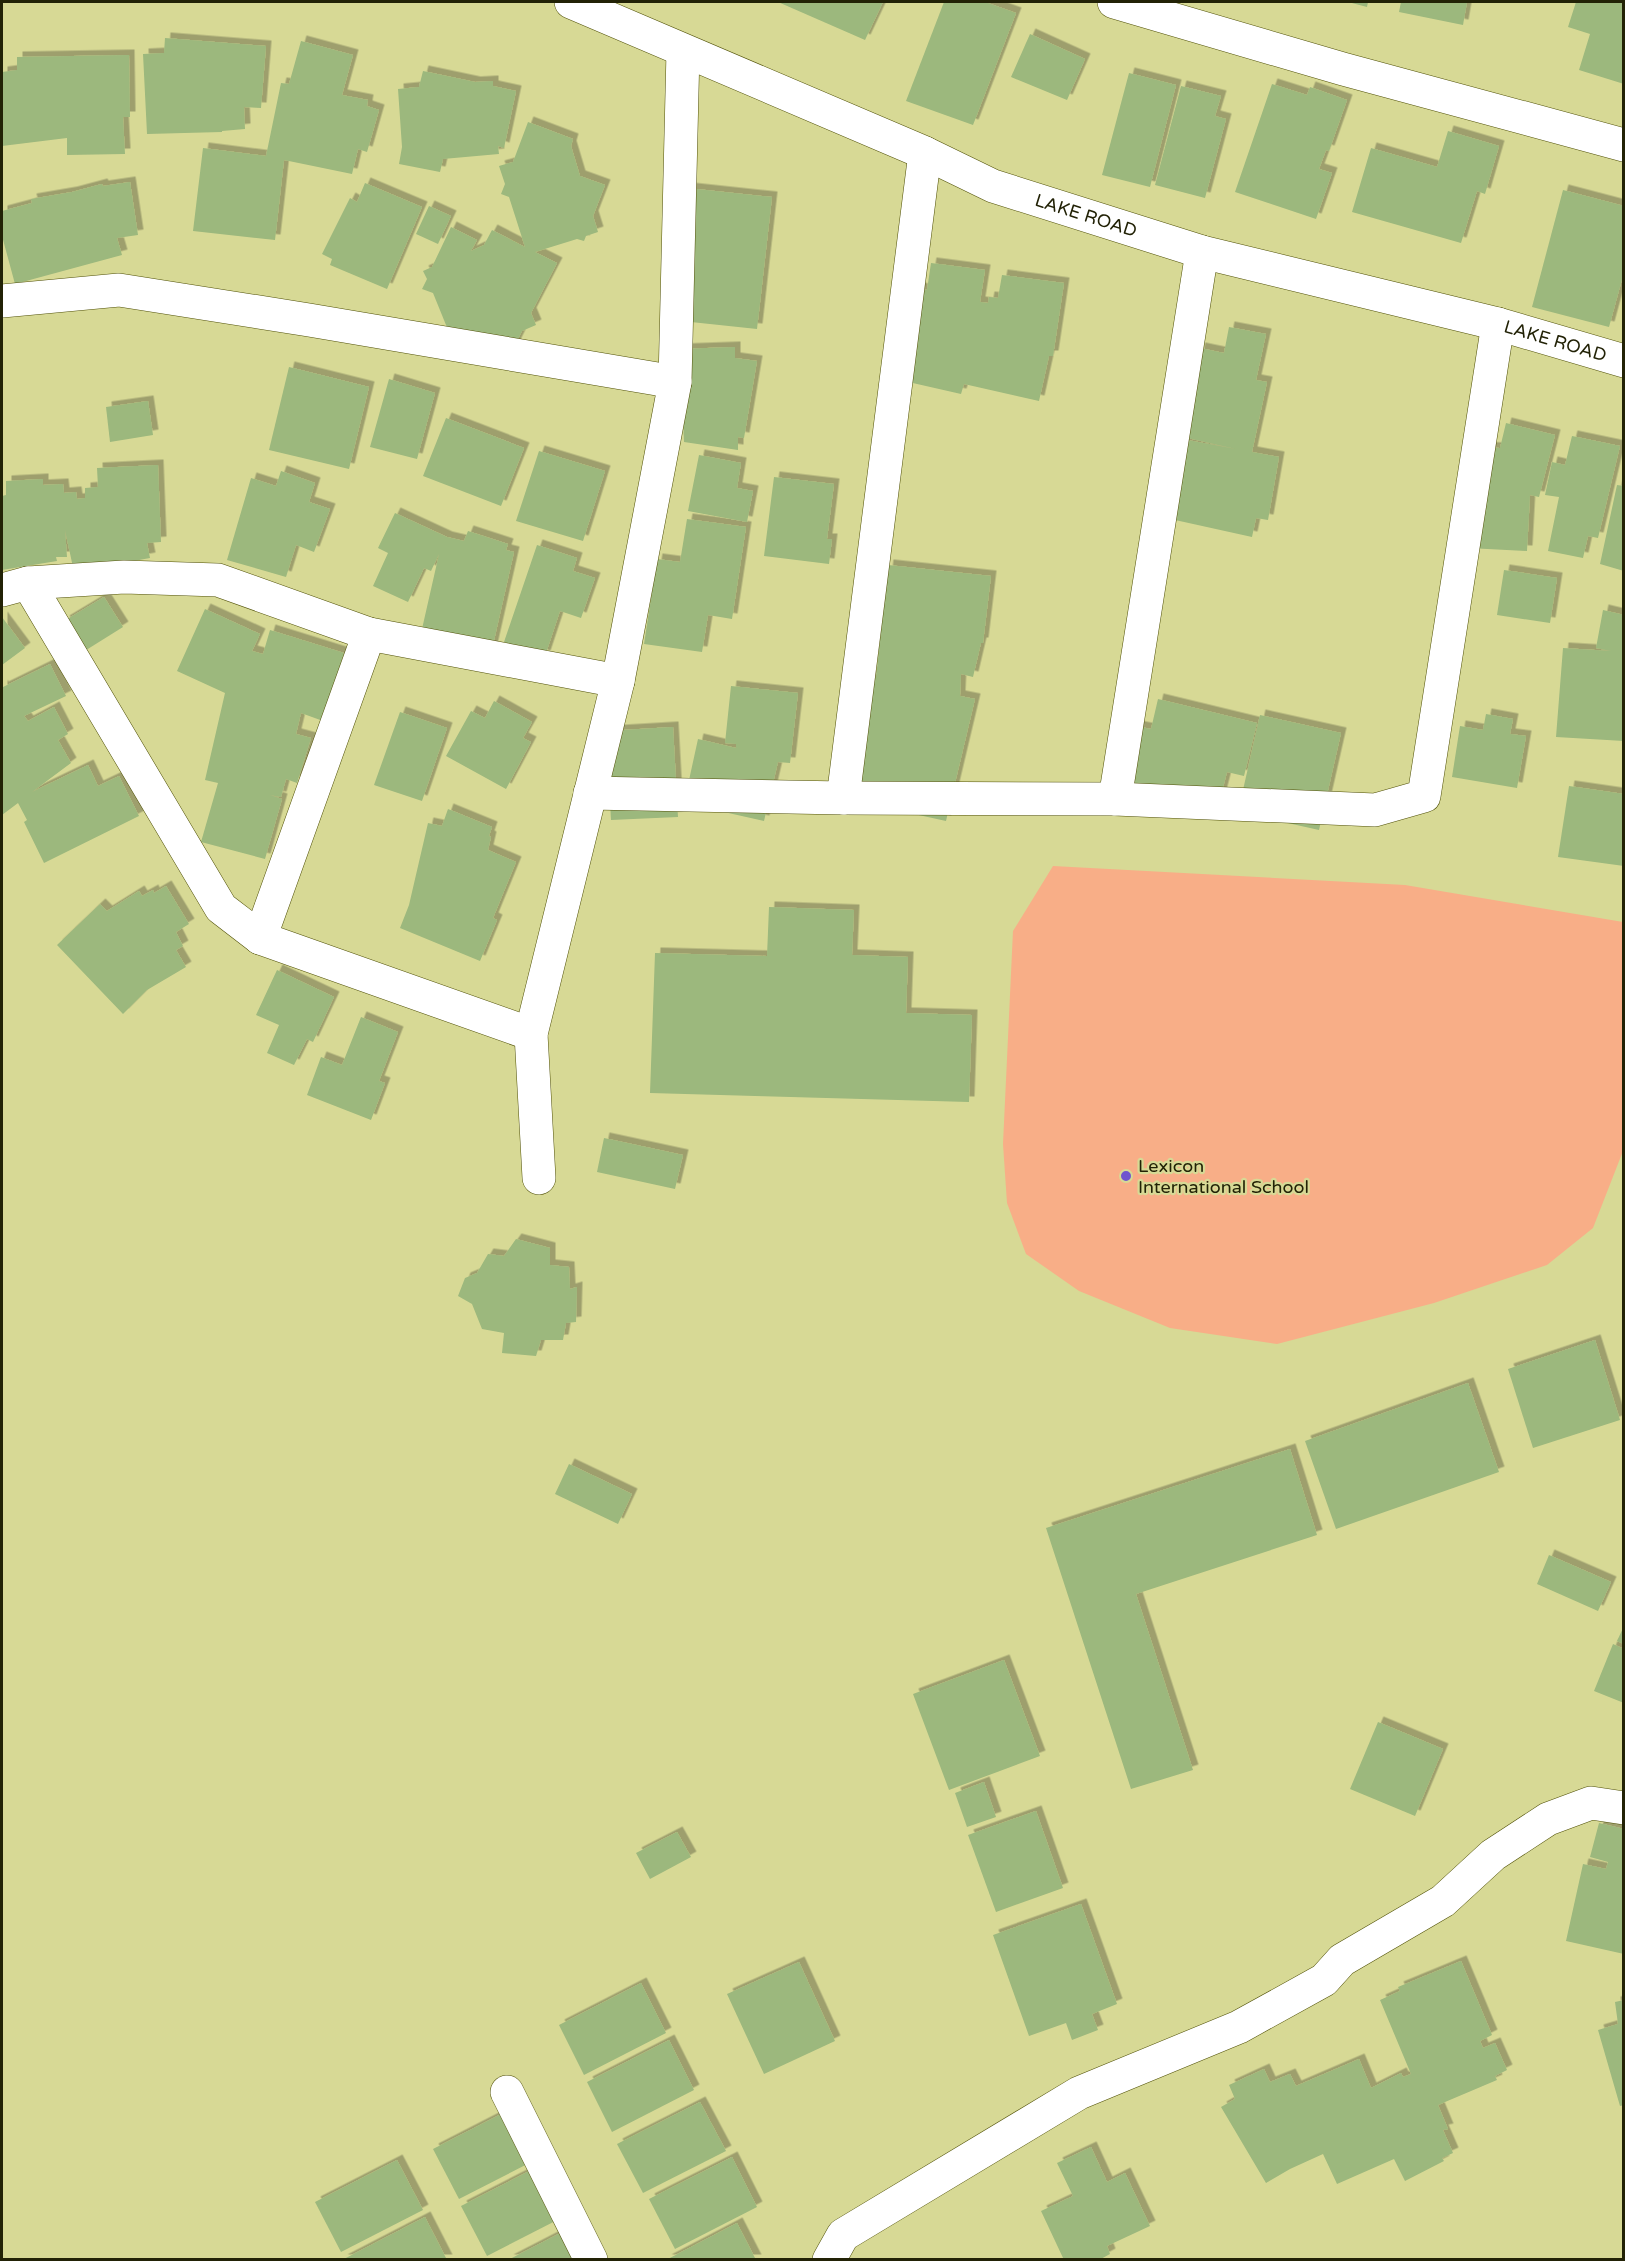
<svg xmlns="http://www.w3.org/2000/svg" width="1625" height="2261" font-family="'Varela Round',sans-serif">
<defs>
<filter id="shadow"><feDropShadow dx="5.5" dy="-5.5" stdDeviation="0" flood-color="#0004"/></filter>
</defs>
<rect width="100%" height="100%" fill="#d7d995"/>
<!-- green -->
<polygon fill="#f8ae87" points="1053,866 1405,885 1623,922 1623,1151 1593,1228 1547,1265 1434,1303 1277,1344 1170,1328 1079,1291 1026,1254 1007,1203 1003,1144 1013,931"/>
<!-- building -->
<g fill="#9cb87d" filter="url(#shadow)">
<polygon points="778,2 883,2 865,40"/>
<polygon points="944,2 985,2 1016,13 973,125 906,101"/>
<polygon points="1348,2 1368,2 1367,7"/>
<polygon points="1401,2 1467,2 1463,25 1399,12"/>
<polygon points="1576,2 1624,2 1624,84 1579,70 1590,34 1568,27"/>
<polygon points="1030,34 1085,59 1067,100 1011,77"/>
<polygon points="165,38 266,46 261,108 244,107 245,129 222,131 222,132 147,134 143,54 164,53"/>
<polygon points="301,41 353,55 342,95 368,100 367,106 379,110 367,152 358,149 352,174 284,160 275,240 193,231 203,148 266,156 281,83 289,84"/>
<polygon points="129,55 130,117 123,117 125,154 67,155 67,138 2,146 2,72 17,70 17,57"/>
<polygon points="423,71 475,82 493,81 493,86 516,91 504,148 498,146 499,154 443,159 440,172 399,164 402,147 398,89 419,87"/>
<polygon points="1129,73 1176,85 1150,187 1102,175"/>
<polygon points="1272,84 1307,95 1310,87 1347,100 1329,151 1326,150 1319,169 1332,173 1316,219 1235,192"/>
<polygon points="1181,86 1221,96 1215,116 1226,119 1205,198 1155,185"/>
<polygon points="528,122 573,139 571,146 580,176 605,185 593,216 598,232 586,236 584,241 577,239 535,252 557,263 531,313 536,325 522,331 511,353 459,357 433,293 422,289 427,279 423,271 432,267 451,227 477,240 471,251 484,245 492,230 525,247 509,197 501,194 505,184 499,166 513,162"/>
<polygon points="1448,131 1499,146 1485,194 1477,191 1461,243 1352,212 1371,148 1437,167"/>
<polygon points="130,182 138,235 117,238 122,255 15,284 2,236 2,211 32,203 31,199 72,192 102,184 103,186"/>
<polygon points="365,183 422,207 387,289 330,265 332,259 322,254 350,198 357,202"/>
<polygon points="687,188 772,197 757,329 672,320"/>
<polygon points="1563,190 1624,206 1624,272 1609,327 1532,307"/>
<polygon points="429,206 451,216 438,244 416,234"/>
<polygon points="931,263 985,270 980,302 988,303 989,297 998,298 1002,275 1064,283 1053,356 1049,356 1039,401 964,384 961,394 882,376 903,284 927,290"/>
<polygon points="1229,327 1266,334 1256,380 1267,382 1252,452 1279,457 1268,520 1256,518 1252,537 1157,516 1182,439 1236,449 1179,436 1200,348 1224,353"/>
<polygon points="735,347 735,358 757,361 744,438 738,437 738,450 684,442 680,349"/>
<polygon points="289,367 369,387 349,469 269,450"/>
<polygon points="389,379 435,393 417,459 370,447"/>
<polygon points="148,401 153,435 110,442 106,407"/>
<polygon points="446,418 524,448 501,506 423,476"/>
<polygon points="1506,423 1555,435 1539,497 1530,495 1527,551 1468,548 1474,447 1500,448"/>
<polygon points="1572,436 1620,446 1598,538 1588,536 1583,558 1548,551 1559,497 1545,495 1552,462 1565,465"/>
<polygon points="539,451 605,471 583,541 516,521"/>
<polygon points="699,455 741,463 737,488 753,491 747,522 688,511"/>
<polygon points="158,465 161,542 147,543 150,558 74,572 65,530 67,557 56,557 57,561 2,570 2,496 6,495 6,481 43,479 43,485 63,484 64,493 76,492 77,499 85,498 85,488 98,487 97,468"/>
<polygon points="281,471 315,483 309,502 330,509 314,552 296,545 286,577 227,560 251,478 276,486"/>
<polygon points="774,477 834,484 827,539 832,539 829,564 764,556"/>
<polygon points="1617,485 1624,486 1624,571 1600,564"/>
<polygon points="395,513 447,537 464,541 468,531 508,544 506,550 514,552 488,667 417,651 439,554 431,571 424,568 408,602 373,586 388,553 378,548"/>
<polygon points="687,519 746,527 732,619 708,615 702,652 644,644 657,559 680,562"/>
<polygon points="537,545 577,558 573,571 595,578 581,618 560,611 545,656 504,642"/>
<polygon points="888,565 991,576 983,643 981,643 973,677 961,674 960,696 975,699 946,821 827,795 855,672 876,677"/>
<polygon points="1504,570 1557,578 1550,623 1497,615"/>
<polygon points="104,597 123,627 83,652 64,621"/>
<polygon points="205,609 260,634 252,651 263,654 270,630 344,653 323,721 301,713 296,734 311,738 297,783 286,779 281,797 270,795 282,799 265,859 201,842 218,783 205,780 225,693 177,671"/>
<polygon points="1603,610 1624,615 1624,741 1556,737 1563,648 1611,651 1596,648"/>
<polygon points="2,617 25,648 2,665"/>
<polygon points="50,664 66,696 24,716 28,721 54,707 68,734 58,740 71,763 32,792 88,765 98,786 119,776 139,816 44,863 24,822 27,820 18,803 2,815 2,685 3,687"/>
<polygon points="731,686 798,693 790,763 778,762 764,821 684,803 698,739 736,748 736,744 725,743"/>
<polygon points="1158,699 1257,723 1244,776 1227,772 1219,803 1112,779 1125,724 1151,729"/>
<polygon points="494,701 532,722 523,738 531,742 506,789 446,756 471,711 485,718"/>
<polygon points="400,712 447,728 422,801 374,785"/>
<polygon points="1486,714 1513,719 1510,734 1526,736 1517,788 1452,777 1460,726 1483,730"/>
<polygon points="1260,715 1341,733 1319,830 1238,812"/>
<polygon points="673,727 678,817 611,820 606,731"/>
<polygon points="1569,786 1624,794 1624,866 1558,857"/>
<polygon points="448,809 492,827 489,836 491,837 488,850 516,862 493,918 497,920 480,961 400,928 409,905 428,823 442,826"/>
<polygon points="166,886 189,924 176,932 183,946 176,950 186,967 147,990 123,1014 57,945 100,904 107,911 139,891 142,896 153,890 154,893"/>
<polygon points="769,907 854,910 852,955 908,957 906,1013 972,1015 969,1102 650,1093 655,953 767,956"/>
<polygon points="277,970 334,997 313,1042 307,1039 294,1065 267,1053 279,1025 256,1015"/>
<polygon points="361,1017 398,1032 379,1081 385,1083 371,1120 307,1095 321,1057 342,1065"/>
<polygon points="604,1138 683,1155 675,1189 597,1172"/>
<polygon points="516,1239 550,1248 550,1265 569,1267 570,1289 577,1287 576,1322 566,1323 563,1340 541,1340 536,1356 502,1353 504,1333 482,1329 472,1304 458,1296 465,1278 477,1273 488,1254 504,1256"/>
<polygon points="1595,1340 1620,1420 1533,1448 1508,1369"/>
<polygon points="1468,1383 1499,1472 1336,1529 1305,1441"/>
<polygon points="1290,1449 1317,1535 1136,1594 1193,1770 1131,1789 1046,1528"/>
<polygon points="569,1464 632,1494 618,1524 555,1494"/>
<polygon points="1549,1555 1611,1582 1598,1611 1537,1584"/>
<polygon points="1624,1626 1624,1644 1617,1641"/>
<polygon points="1613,1644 1624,1649 1624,1703 1594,1691"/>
<polygon points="1004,1660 1040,1756 949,1790 913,1694"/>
<polygon points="1378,1722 1443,1749 1415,1816 1350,1789"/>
<polygon points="984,1782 996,1817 967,1827 955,1793"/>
<polygon points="1036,1811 1063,1888 996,1912 968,1835"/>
<polygon points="1599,1823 1624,1829 1624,1954 1566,1941 1583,1864 1606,1869 1608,1862 1590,1857"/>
<polygon points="677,1832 691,1857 650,1879 636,1853"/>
<polygon points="1081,1904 1117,2004 1092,2014 1098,2030 1072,2040 1066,2023 1029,2036 993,1935"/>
<polygon points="1461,1961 1492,2035 1480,2041 1483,2048 1495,2043 1507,2070 1495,2076 1497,2080 1438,2105 1448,2129 1443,2130 1453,2153 1442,2158 1444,2161 1405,2181 1394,2159 1337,2184 1323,2154 1290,2169 1266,2183 1221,2107 1235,2099 1229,2085 1264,2069 1270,2082 1290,2074 1296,2086 1359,2059 1371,2088 1401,2073 1403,2077 1411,2074 1380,2000 1400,1991 1398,1987"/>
<polygon points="799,1962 835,2041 764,2074 727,1994"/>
<polygon points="641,1983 666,2033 584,2075 559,2025"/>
<polygon points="1624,2000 1624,2105 1620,2106 1598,2030 1618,2024 1615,2002"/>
<polygon points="669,2040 694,2090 612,2132 587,2082"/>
<polygon points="700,2102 726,2151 643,2193 617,2144"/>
<polygon points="515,2107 541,2157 459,2199 433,2149"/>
<polygon points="1091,2147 1107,2182 1125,2173 1150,2226 1107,2246 1110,2254 1099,2260 1064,2260 1041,2211 1073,2196 1057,2163"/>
<polygon points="732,2157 757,2207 675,2249 649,2199"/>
<polygon points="397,2160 423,2210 341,2252 315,2202"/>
<polygon points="543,2164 569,2214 487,2256 461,2206"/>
<polygon points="425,2217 447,2260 342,2260"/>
<polygon points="737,2223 756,2260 666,2260"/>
<polygon points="574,2226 592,2260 508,2260"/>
</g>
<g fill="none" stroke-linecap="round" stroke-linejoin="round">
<!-- minor casing -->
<g stroke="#515107" stroke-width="34">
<g id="minor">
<polyline points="1114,2 1343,69 1624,145"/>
<polyline points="2,301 119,290 309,320 675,382"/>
<polyline points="28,583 221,908 260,938 531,1034"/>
<polyline points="2,590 28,583 124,577 218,580 369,634 618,681"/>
<polyline points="590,793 843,798 1115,799 1375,810 1424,796 1498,324"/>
<polyline points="843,798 925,153"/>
<polyline points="1115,799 1202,252"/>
<polyline points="260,938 369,634"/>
<polyline points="539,1178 531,1034 618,681 675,382 683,51"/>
<polyline points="507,2092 591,2260"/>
<polyline points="829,2260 843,2235 1079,2093 1239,2027 1324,1980 1342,1960 1443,1901 1493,1855 1548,1819 1591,1803 1624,1808"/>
</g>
</g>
<!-- major casing -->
<g stroke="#515107" stroke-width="34">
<g id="major">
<path id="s1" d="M 571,2 L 925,153 L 993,186 L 1202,252 L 1498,324 L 1624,361"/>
</g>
</g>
<!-- minor -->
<use href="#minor" stroke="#fff" stroke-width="33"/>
<!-- major -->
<use href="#major" stroke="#fff" stroke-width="33"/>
</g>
<!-- markers -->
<circle fill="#6f54ce" stroke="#d7d995" stroke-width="2" cx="1126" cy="1176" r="6"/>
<g text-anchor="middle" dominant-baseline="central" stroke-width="4.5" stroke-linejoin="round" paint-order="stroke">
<!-- street labels -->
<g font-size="18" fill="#222206" stroke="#d7d995">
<text stroke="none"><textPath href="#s1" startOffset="558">LAKE ROAD</textPath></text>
<text stroke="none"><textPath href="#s1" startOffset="1044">LAKE ROAD</textPath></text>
</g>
<!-- poi labels -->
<g font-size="18" fill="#222206" stroke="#d7d995" text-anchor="start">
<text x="1138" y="1166">Lexicon<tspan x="1138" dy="21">International School</tspan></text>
</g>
</g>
<!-- border -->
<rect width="1625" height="2261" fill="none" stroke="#222206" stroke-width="6"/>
</svg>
